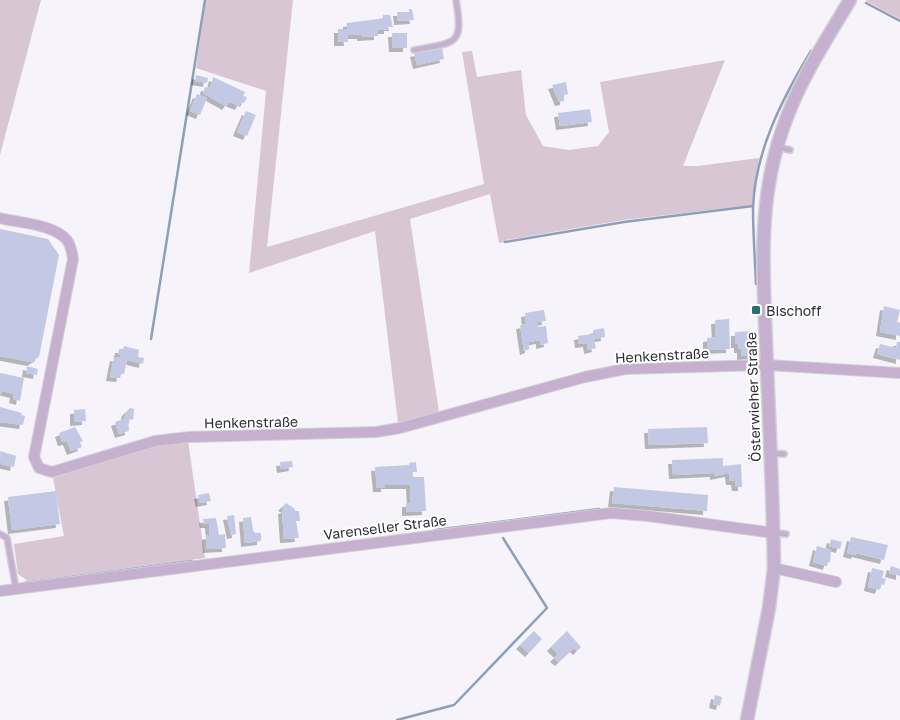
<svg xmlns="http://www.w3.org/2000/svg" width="900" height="720" font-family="'Golos Text',sans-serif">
<defs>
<filter id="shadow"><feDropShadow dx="-4" dy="4" stdDeviation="0" flood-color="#0004"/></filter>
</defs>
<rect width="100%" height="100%" fill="#f6f4fa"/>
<!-- green -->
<g fill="#d9c6d5">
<polygon points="0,0 41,0 0,155"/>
<polygon points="206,0 293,0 267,247 484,184 462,52 472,51 477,77 521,70 526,115 543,146 569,150 598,146 609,132 600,82 725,60 683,166 698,166 759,158 752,205 624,220 506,240 505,242 499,243 490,194 410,219 439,412 398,423 375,231 249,273 266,91 196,68"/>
<polygon points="867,0 900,0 900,19 866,1"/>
<polygon points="188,441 205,558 28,581 18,574 14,544 64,536 53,478 146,448"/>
</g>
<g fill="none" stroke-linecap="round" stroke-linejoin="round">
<!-- stream -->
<g stroke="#8e9fba" stroke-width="2.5">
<polyline points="866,3 900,21"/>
<polyline points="505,242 624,222 753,206"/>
<path d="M 756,284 C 755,259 753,233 753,208 C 755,151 782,99 811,51"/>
<polyline points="151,339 205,0"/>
<polyline points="435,530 599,509"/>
<polyline points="24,583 192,561"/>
<polyline points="397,720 454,705 547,608 503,538"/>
</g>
</g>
<!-- building -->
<g fill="#c3c8e5" filter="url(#shadow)">
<polygon points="409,9 412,9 414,20 398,21 397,12 409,12"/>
<polygon points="383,15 390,15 393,27 388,27 388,30 378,30 378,36 361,37 361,35 347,35 348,42 338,42 338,29 347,29 347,23 378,19 383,18"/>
<polygon points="392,33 407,33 407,48 393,48"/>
<polygon points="442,47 444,59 417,65 414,53"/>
<polygon points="196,75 208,78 207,83 195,81"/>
<polygon points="213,77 245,92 243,96 247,97 244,103 241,102 239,106 229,102 226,106 203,93 205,87 210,88"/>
<polygon points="566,82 568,94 564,95 564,101 559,102 552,85"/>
<polygon points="197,94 207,98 200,115 190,111"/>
<polygon points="590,109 592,122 560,126 558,113"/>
<polygon points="246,111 256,115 247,136 237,132"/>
<polygon points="0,229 48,239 59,255 39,357 31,362 0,356"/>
<polygon points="884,306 900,310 897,322 900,323 900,336 880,332"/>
<polygon points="544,310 546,321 538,322 538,327 546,326 548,343 540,345 540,340 529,342 529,349 524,351 520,325 526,324 525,313"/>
<polygon points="729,319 730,349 707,350 707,338 716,337 715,320"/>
<polygon points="604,328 605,337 594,339 596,348 588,350 587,343 579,344 578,336 593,334 593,330"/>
<polygon points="754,331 756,355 741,356 741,349 738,349 738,344 735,344 735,332"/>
<polygon points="897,342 900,342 900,360 877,354 880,344 896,348"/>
<polygon points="124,346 139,350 138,357 144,358 143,364 127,360 124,374 121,374 120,378 110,377 114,357 121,358 122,356 118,354 119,349 123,349"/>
<polygon points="27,366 38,369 37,375 26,373"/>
<polygon points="0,373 24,378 20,401 13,399 14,394 2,391 0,395"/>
<polygon points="0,407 22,413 21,415 25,416 23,425 0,422"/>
<polygon points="130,408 134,409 133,420 128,419 129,431 119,434 115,422 124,419 126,412"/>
<polygon points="85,409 86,421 74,422 74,410"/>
<polygon points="75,427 83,441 80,442 82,447 71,451 67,441 62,442 59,433"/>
<polygon points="707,427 708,443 649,445 648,429"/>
<polygon points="0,451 16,456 14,467 1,464"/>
<polygon points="723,458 723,466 741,464 742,487 736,487 735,481 730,481 729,473 714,476 714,473 673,475 672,460"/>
<polygon points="292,461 293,467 281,469 280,462"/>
<polygon points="416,462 417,472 412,472 413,477 424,477 426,511 406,512 406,503 411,503 410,485 385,485 385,488 377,488 375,467 409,465 409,463"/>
<polygon points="614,487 708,495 707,511 612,503"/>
<polygon points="56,491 60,524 12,530 8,497"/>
<polygon points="209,493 211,501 200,503 198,495"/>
<polygon points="286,503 295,509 295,511 299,511 300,521 296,521 299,538 284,539 282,510 286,509 282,507"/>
<polygon points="234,515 236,534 231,535 227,516"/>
<polygon points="251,517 253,530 255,533 261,533 261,541 245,543 243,518"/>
<polygon points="216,518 219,535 225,534 226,548 207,549 206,536 210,535 209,524 204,524 203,519"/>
<polygon points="851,537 888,545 884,560 856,553 855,555 847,553"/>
<polygon points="831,539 842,542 840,549 829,546"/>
<polygon points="817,546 831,550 830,562 828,562 827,566 813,562"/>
<polygon points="891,566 900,569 900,576 889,573"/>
<polygon points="872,568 884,571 882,578 886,579 884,585 881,584 879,590 868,587"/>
<polygon points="534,631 542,639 529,653 520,645"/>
<polygon points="567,631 581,647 577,651 574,648 559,662 554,658 558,654 551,647"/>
<polygon points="715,695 722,697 720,706 713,704"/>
</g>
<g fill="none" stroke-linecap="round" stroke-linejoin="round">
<!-- service casing -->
<g stroke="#d2d0d7" stroke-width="8">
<g id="service">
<path d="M 414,50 C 456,42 464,46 456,0"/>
<polyline points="778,147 790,150"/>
<polyline points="772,453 784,454"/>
<polyline points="774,533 786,534"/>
<polyline points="0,534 7,538 16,589"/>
</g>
</g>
<!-- minor casing -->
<g stroke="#d2d0d7" stroke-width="12">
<g id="minor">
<path d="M 0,218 C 20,223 53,224 67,240 C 71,245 72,253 73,259 L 34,457 L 39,468 L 52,472 L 155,441 L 189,437 L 376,432 L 400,428 L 585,377 L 625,369 L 767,365 L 900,373"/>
<polyline points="774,568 836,582"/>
<polyline points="0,591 611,513 648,516 774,533"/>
</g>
</g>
<!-- tertiary casing -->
<g stroke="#d2d0d7" stroke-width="15">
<path id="tertiary" d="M 747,720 L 769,608 L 774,568 C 773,493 769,419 766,344 C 763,273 758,203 781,134 C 796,86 824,43 850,0"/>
</g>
<!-- service -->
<use href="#service" stroke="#c5b1cf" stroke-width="5"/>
<!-- minor -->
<use href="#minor" stroke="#c5b1cf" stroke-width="10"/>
<!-- tertiary -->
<use href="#tertiary" stroke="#c5b1cf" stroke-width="12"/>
</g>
<!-- markers -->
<rect fill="#246f75" stroke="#fff" stroke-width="2" x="751" y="305" width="10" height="10" rx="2.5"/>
<g text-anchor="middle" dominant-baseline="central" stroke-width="4" stroke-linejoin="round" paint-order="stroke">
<!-- poi labels -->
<g font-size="14" fill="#2f2d38" stroke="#fff" text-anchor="start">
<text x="766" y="310">Bischoff</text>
</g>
<!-- street labels -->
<g font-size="14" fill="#2f2d38" stroke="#fff">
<text transform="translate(662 355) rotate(-3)">Henkenstraße</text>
<text transform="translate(753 397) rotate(-92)">Österwieher Straße</text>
<text transform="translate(251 422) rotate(-1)">Henkenstraße</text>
<text transform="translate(385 527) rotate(-7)">Varenseller Straße</text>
</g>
</g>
</svg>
